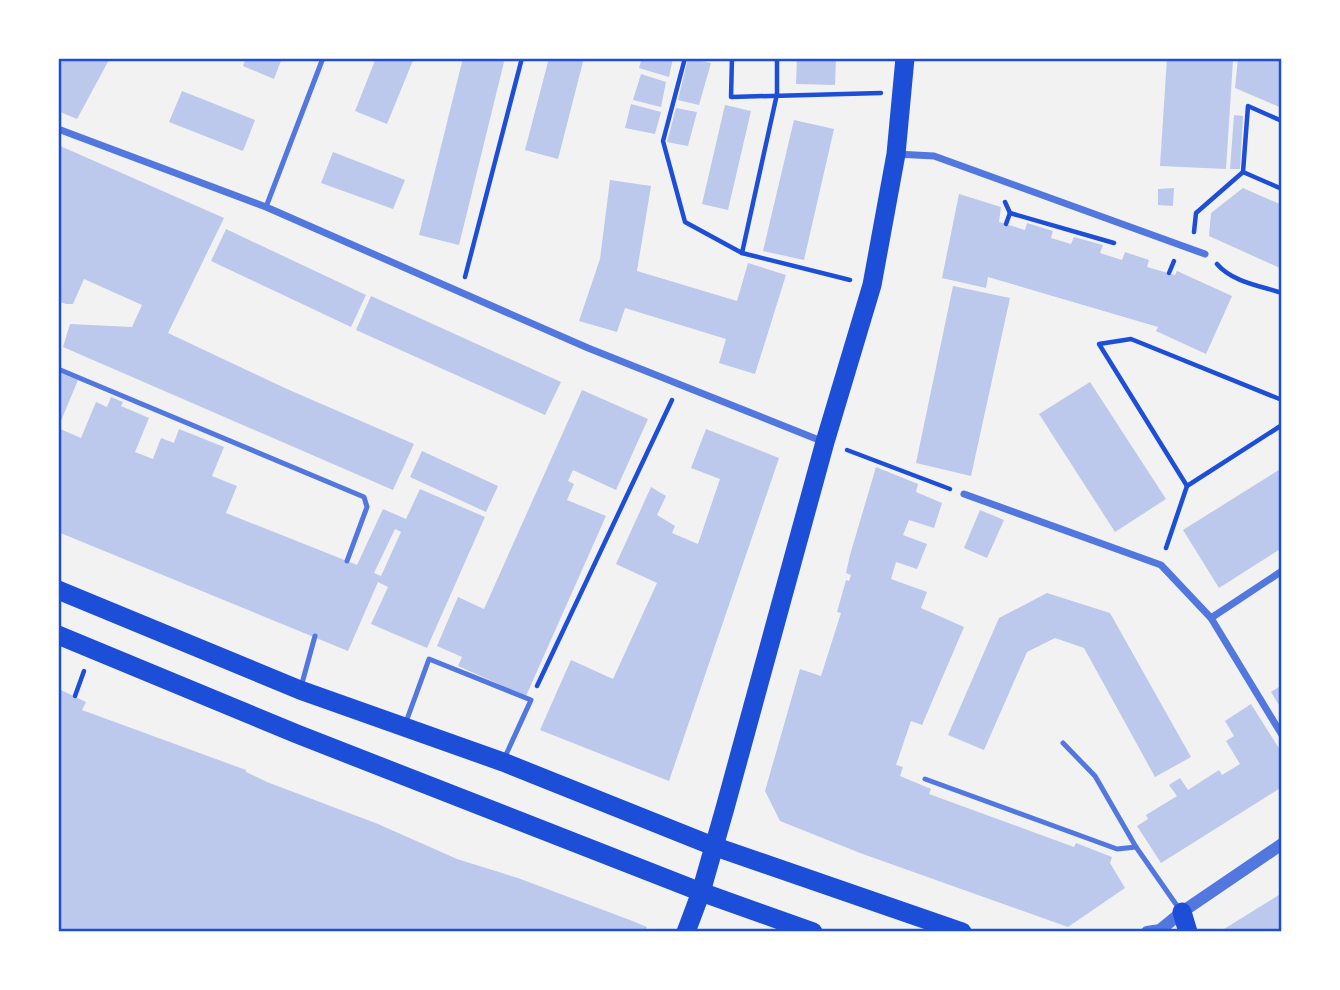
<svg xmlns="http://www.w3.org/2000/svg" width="1340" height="990" font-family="Quicksand,sans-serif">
<rect width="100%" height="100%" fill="#f2f2f2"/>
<!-- building -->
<g fill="#bdc9ec" fill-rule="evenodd">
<polygon points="63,58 110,58 77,119 58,111 58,68"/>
<polygon points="246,58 282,58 274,79 243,66"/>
<polygon points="376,58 414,58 387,124 355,111"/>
<polygon points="463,58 505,58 459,245 419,235"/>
<polygon points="549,58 584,58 558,159 525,150"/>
<polygon points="642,58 673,58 669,77 639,68"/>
<polygon points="688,58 711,63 699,105 678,100"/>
<polygon points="797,58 836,58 835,85 796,84"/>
<polygon points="1167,58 1233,60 1226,169 1160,166"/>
<polygon points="1238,58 1282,58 1282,108 1235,88"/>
<polygon points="641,74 666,82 661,107 633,100"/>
<polygon points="182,91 255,120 243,151 169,122"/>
<polygon points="631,104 661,112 655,134 625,128"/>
<polygon points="725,105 751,111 728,210 702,204"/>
<polygon points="676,108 697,112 688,146 667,142"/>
<polygon points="1234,115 1243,116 1240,169 1230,169"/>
<polygon points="794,120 834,129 804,260 763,251"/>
<polygon points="58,145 224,218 168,333 287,389 414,444 393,490 63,347 70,324 132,327 142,305 84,279 73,304 66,304 58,301"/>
<polygon points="333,152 405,180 393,209 321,183"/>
<polygon points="610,180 651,186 637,271 737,301 748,263 786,275 755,374 719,363 726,339 625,308 617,332 579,321 600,259"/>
<polygon points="1174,188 1173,206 1158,205 1158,189"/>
<polygon points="1243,188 1282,205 1282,269 1209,236 1211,213"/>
<polygon points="959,194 1001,207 999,222 1025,230 1027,223 1053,231 1051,238 1071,244 1074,237 1103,245 1100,253 1122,260 1125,252 1149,260 1147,267 1175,275 1177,271 1232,296 1206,354 1156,331 1158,327 988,277 986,288 942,278"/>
<polygon points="226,229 366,295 351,327 211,261"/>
<polygon points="953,286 1010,298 971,476 916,463"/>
<polygon points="371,296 561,382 545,415 356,330"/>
<path d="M 58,372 L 78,380 L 58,428 L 81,438 L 96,402 L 107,407 L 111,397 L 123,402 L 121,406 L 149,418 L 135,452 L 153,459 L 161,438 L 174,443 L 179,429 L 224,447 L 212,476 L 237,486 L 226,513 L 357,565 L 383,509 L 406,519 L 420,489 L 485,517 L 427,648 L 371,624 L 388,587 L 378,582 L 348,651 L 58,532 ZM 395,529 L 401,532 L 381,576 L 374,573 Z"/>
<polygon points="1090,382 1166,499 1115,532 1039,414"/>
<polygon points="582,390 648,419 616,490 573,470 568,481 574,484 567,500 606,516 526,696 458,666 462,657 437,646 458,597 484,609"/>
<polygon points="706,429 779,458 669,781 540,730 571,660 613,679 657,583 616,564 651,487 666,496 657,515 675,526 672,533 698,544 720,479 691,468"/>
<polygon points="422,451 498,486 486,512 410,477"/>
<polygon points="876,467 918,484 916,492 942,503 934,528 909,520 903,535 927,544 917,569 896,562 891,579 927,592 921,608 964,627 922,725 911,721 896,765 903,767 900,776 931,789 929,794 1074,847 1076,843 1112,857 1110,863 1125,888 1068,927 860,853 780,821 765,791 800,669 821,676 841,613 837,612 846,580 849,581 851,575 846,573 850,555"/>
<polygon points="1282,468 1282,548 1219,588 1183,530"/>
<polygon points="980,510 1004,520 987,558 964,548"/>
<polygon points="1047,593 1110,613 1191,757 1155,777 1084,648 1055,638 1027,652 984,750 948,735 999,618"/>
<polygon points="1282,685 1282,710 1271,692"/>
<polygon points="61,690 86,702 82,710 246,770 246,772 267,782 378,824 457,859 518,878 630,920 647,927 645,932 58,932 58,698"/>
<polygon points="1251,704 1282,753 1282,787 1161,863 1137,826 1148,819 1146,815 1177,796 1169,785 1180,778 1188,790 1219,770 1222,775 1240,764 1226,741 1234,736 1225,721"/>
<polygon points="1282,893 1282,932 1221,932 1224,929"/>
</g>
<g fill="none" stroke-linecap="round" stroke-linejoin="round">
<!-- path -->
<g stroke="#1d4ed8" stroke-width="4.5">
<polyline points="685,58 663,141 685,222 742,253 850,280"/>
<polyline points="732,58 731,97 881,93"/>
<polyline points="1243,172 1282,189"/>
<polyline points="1005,202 1010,213 1114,243"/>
<polyline points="1006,224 1010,213"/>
<polyline points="1194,232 1196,213 1243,172 1248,106 1282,121"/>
<polyline points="742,253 777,94 777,58"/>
<path d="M 1217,264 C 1232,282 1261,286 1282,293"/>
<polyline points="1169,273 1174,261"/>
<polyline points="465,277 522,58"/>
<polyline points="1282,400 1131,339 1099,344 1187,486 1282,425"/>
<polyline points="847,450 950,489"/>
<polyline points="1166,548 1187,486"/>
<polyline points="537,686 672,400"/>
<polyline points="75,696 84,671"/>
</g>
<!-- service -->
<g stroke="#5277de" stroke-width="5">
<polyline points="266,207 323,58"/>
<polyline points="58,369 364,497 367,507 347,561"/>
<polyline points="301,687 315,636"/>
<polyline points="406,722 429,659 531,700 504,759"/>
<polyline points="1063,743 1095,776 1136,847 1180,910"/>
<polyline points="925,779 1117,849 1136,847"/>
</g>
<!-- minor -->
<g stroke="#5277de" stroke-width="7">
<polyline points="58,129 266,207 588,348 824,442"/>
<polyline points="896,154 934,156 1205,254"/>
<polyline points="964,494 1161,565 1211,618 1282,735"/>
<polyline points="1211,618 1282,571"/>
</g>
<!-- tertiary -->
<polyline stroke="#5277de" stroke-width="12" points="1147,932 1160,930 1182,912 1282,844"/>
<!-- trunk -->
<g stroke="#1d4ed8" stroke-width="19">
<polyline points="58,590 300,690 503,762 713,846 962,932"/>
<polyline points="58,635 297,734 701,892 813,932"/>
<polyline points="1182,912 1188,932"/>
<polyline points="686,932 701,892 725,808 825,442 872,285 896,154 905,58"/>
</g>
</g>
<!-- border -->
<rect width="1340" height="990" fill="none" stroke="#ffffff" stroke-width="119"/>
<rect x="60" y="60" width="1220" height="870" fill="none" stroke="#1d4ed8" stroke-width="2.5"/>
</svg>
